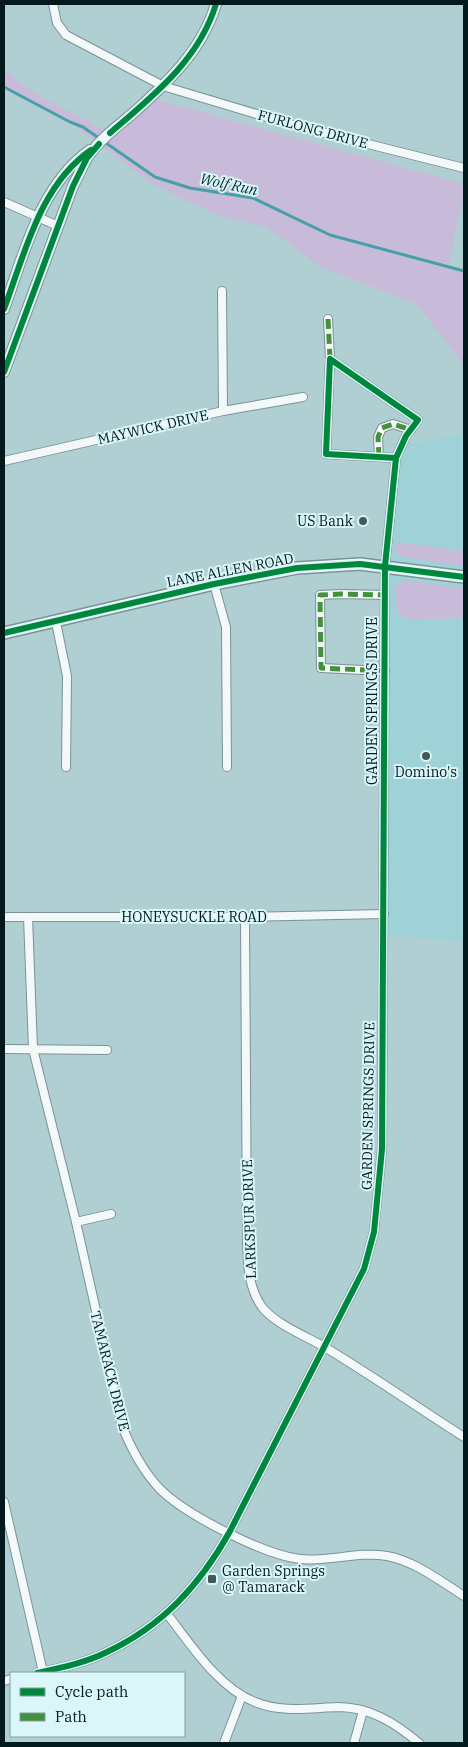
<svg xmlns="http://www.w3.org/2000/svg" width="468" height="1747" font-family="'IBM Plex Serif',serif">
<rect width="100%" height="100%" fill="#b0cfd2"/>
<!-- built -->
<polygon fill="#9ed2d7" points="464,434 464,942 384,934 385,566 400,445"/>
<!-- green -->
<g fill="#c8bbda">
<polygon points="4,71 40,96 110,133 152,96 158,100 464,184 464,194 448,267 464,271 464,365 416,304 321,267 264,226 219,216 151,183 70,122 4,87"/>
<polygon points="399,542 464,551 464,566 408,558 398,555 394,549 396,544"/>
<polygon points="404,580 464,588 464,618 410,620 400,616 395,605 395,587"/>
</g>
<g fill="none" stroke-linecap="round" stroke-linejoin="round">
<!-- stream -->
<polyline stroke="#47a0a8" stroke-width="3" points="4,87 70,122 83,127 155,177 190,188 253,198 330,235 464,271"/>
<!-- minor casing -->
<g stroke="#7b9396" stroke-width="10">
<g id="minor">
<polyline points="53,4 57,23 66,35 163,86 300,127 464,168"/>
<polyline points="4,202 58,226"/>
<polyline points="222,291 223,411"/>
<polyline points="328,319 330,359"/>
<polyline points="379,457 378,437 382,428 393,424 411,430"/>
<polyline points="4,461 223,411 303,397"/>
<polyline points="214,584 226,627 227,767"/>
<polyline points="56,622 67,676 66,767"/>
<polyline points="385,671 321,668 320,595 341,594 385,595"/>
<polyline points="4,917 245,917 384,914"/>
<path d="M 28,917 L 33,1049 L 76,1222 L 122,1426 C 131,1448 142,1470 159,1488 C 184,1514 264,1555 300,1559 C 329,1562 358,1551 387,1556 C 415,1561 440,1581 464,1596"/>
<path d="M 245,917 L 247,1241 C 248,1265 248,1287 262,1307 C 274,1323 305,1336 323,1346 C 371,1375 417,1407 464,1437"/>
<polyline points="4,1049 107,1050"/>
<polyline points="76,1222 111,1214"/>
<polyline points="4,1502 43,1672"/>
<path d="M 167,1614 C 190,1643 218,1688 255,1702 C 282,1713 309,1708 338,1707 C 370,1707 395,1723 419,1743"/>
<path d="M 37,1673 C 60,1668 85,1663 107,1652 C 162,1626 199,1586 229,1533 L 364,1269 L 374,1232 L 382,1149 L 385,566 L 396,458 L 406,436 L 418,420 L 330,359 L 326,454 L 396,458"/>
<polyline points="4,1681 11,1679"/>
<polyline points="224,1743 242,1696"/>
<polyline points="354,1743 363,1711"/>
</g>
</g>
<!-- tertiary casing -->
<g stroke="#7b9396" stroke-width="12">
<g id="tertiary">
<path d="M 4,309 C 24,254 40,185 90,150"/>
<path d="M 4,372 L 73,186 C 78,177 82,167 87,158 C 98,141 115,128 131,115 C 167,83 202,51 216,4"/>
</g>
</g>
<!-- secondary casing -->
<g stroke="#7b9396" stroke-width="14">
<polyline id="secondary" points="4,633 214,584 297,568 360,564 464,577"/>
</g>
<!-- minor -->
<use href="#minor" stroke="#f3f8f8" stroke-width="8"/>
<!-- tertiary -->
<use href="#tertiary" stroke="#f3f8f8" stroke-width="10"/>
<!-- secondary -->
<use href="#secondary" stroke="#f3f8f8" stroke-width="11"/>
<!-- quiet -->
<g stroke="#43913c" stroke-width="5" stroke-dasharray="10 5" stroke-linecap="butt">
<polyline points="328,319 330,359"/>
<polyline points="379,457 378,437 382,428 393,424 411,430"/>
<polyline points="385,671 321,668 320,595 341,594 385,595"/>
</g>
<!-- cycleway casing -->
<g stroke="#daf6f9" stroke-width="9">
<g id="cycleway">
<path d="M 110,133 C 153,96 199,60 216,4"/>
<path d="M 4,309 C 25,253 40,185 91,150"/>
<polyline points="4,372 73,186 87,158 99,144"/>
<polyline points="4,633 214,584 297,568 360,564 464,577"/>
<path d="M 37,1673 C 60,1668 85,1663 107,1652 C 162,1626 199,1586 229,1533 L 364,1269 L 374,1232 L 382,1149 L 385,566 L 396,458 L 406,436 L 418,420 L 330,359 L 326,454 L 396,458"/>
</g>
</g>
<!-- cycleway -->
<use href="#cycleway" stroke="#00873e" stroke-width="6"/>
</g>
<!-- markers -->
<g fill="#40595b" stroke="#daf6f9" stroke-width="2">
<circle cx="363" cy="521" r="5"/>
<circle cx="426" cy="756" r="5"/>
<rect x="207" y="1574" width="10" height="10" rx="2.5"/>
</g>
<g text-anchor="middle" dominant-baseline="central" stroke-width="4" stroke-linejoin="round" paint-order="stroke">
<!-- street labels -->
<g font-size="14" fill="#03191b" stroke="#daf6f9">
<text transform="translate(313 129) rotate(15)">FURLONG DRIVE</text>
<text transform="translate(153 427) rotate(-13)">MAYWICK DRIVE</text>
<text transform="translate(230 570) rotate(-11)">LANE ALLEN ROAD</text>
<text transform="translate(372 701) rotate(-90)">GARDEN SPRINGS DRIVE</text>
<text x="194" y="917">HONEYSUCKLE ROAD</text>
<text transform="translate(368 1106) rotate(-89)">GARDEN SPRINGS DRIVE</text>
<text transform="translate(249 1219) rotate(-92)">LARKSPUR DRIVE</text>
<text transform="translate(110 1371) rotate(76)">TAMARACK DRIVE</text>
</g>
<!-- poi labels -->
<g font-size="14" fill="#03191b" stroke="#daf6f9" text-anchor="end">
<text x="353" y="521">US Bank</text>
<text x="426" y="772" text-anchor="middle">Domino's</text>
<text x="222" y="1571" text-anchor="start">Garden Springs<tspan x="222" dy="16">@ Tamarack</tspan></text>
</g>
<!-- water labels -->
<g font-size="15" font-style="italic" fill="#003236" stroke="#daf6f9">
<text transform="translate(229 184) rotate(12)">Wolf Run</text>
</g>
</g>
<!-- border -->
<rect width="468" height="1747" fill="none" stroke="#03191b" stroke-width="10"/>
<!-- legend -->
<rect x="10" y="1672" width="175" height="65" fill="#daf6f9" stroke="#849ea0"/>
<rect x="20" y="1688" width="25" height="8" fill="#00873e" stroke="#849ea0"/>
<text x="55" y="1697" font-size="15" fill="#03191b">Cycle path</text>
<rect x="20" y="1713" width="25" height="8" fill="#43913c" stroke="#849ea0"/>
<text x="55" y="1722" font-size="15" fill="#03191b">Path</text>
</svg>
